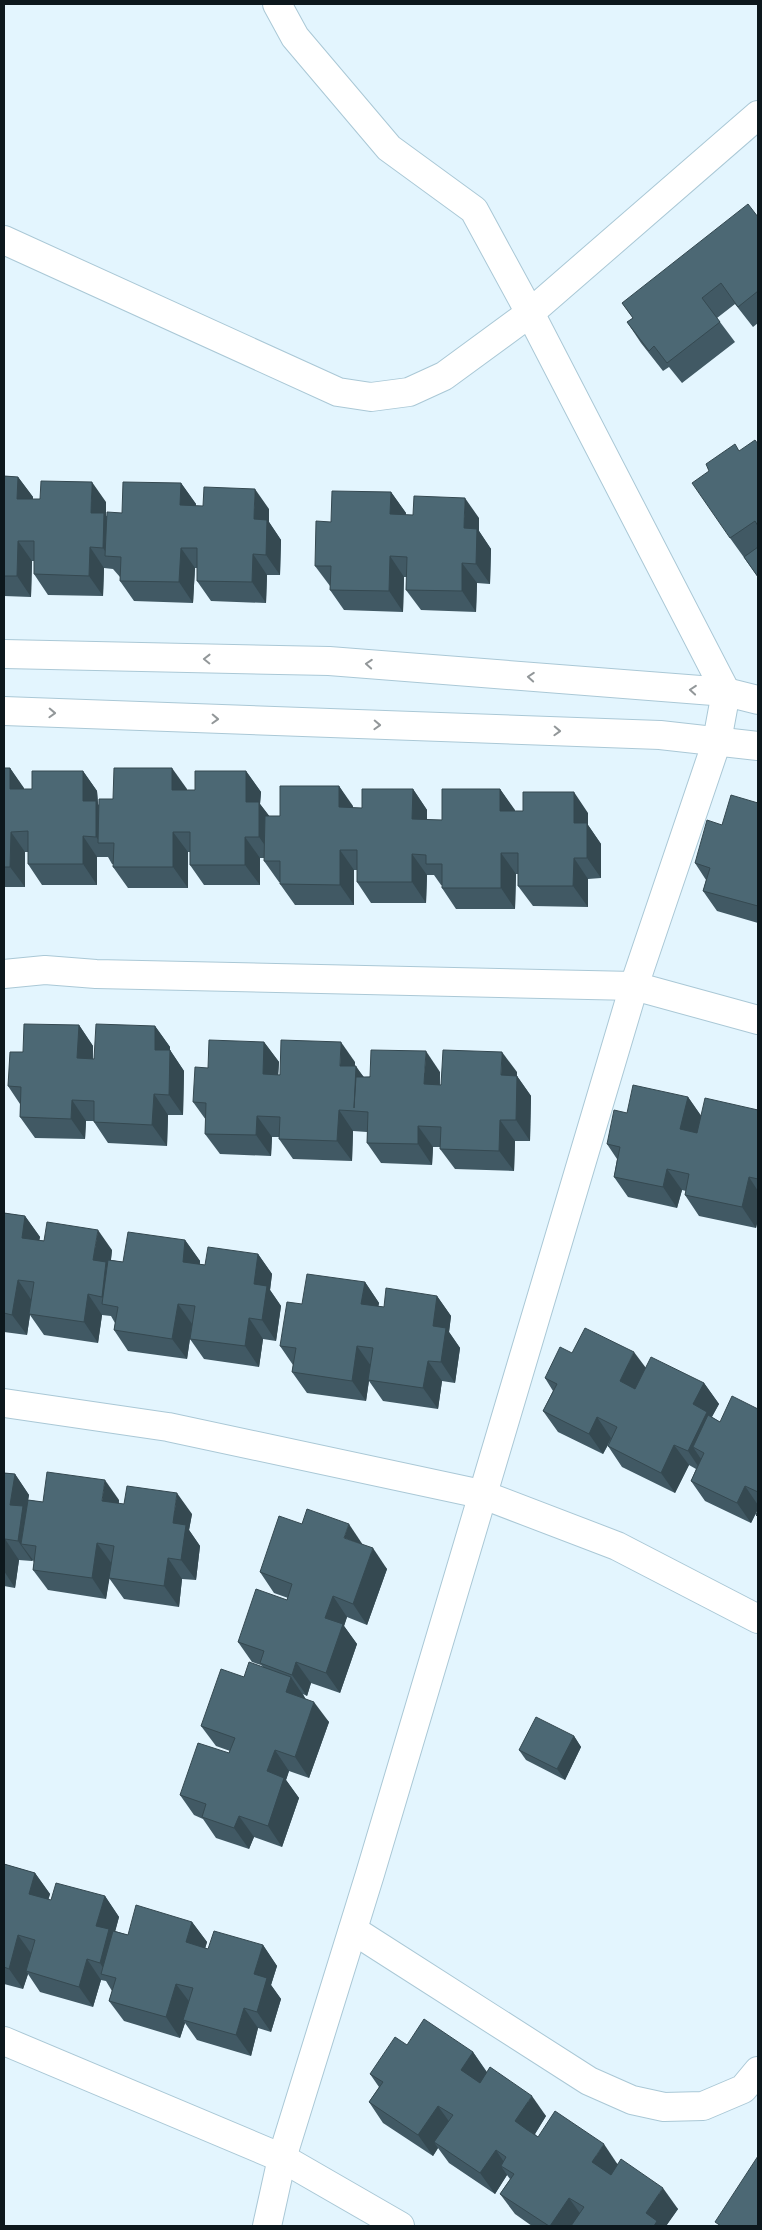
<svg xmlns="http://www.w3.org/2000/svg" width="762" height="2230" font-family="Cabin,sans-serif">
<rect width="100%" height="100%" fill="#e3f5fe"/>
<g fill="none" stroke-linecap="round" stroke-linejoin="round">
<!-- minor casing -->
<g stroke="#aac8d6" stroke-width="30">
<g id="minor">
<polyline points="4,240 338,392 371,397 409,392 444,376 530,313 758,115"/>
<polyline points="4,974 45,970 96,974 634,986 758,1020"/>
<polyline points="4,1403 168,1427 481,1494 617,1546 758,1619"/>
<polyline points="353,1930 589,2081 632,2100 664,2107 703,2106 743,2089 758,2071"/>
<polyline points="4,2041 282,2158 400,2226"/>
<polyline points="267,2226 282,2158 370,1874 634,986 717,741 726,692 530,313 474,210 389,148 295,37 277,4"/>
</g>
</g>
<!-- secondary casing -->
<g stroke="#aac8d6" stroke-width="30">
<g id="secondary">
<polyline points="4,654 329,661 726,692 758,700"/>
<polyline points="4,711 660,735 758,746"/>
</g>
</g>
<!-- minor -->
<use href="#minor" stroke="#fff" stroke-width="28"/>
<!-- secondary -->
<use href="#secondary" stroke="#fff" stroke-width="28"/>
</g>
<!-- wall -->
<g fill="#415964">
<polygon points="758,217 758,323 753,327 735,304 717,318 735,342 682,383 669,367 663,371 641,343 627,322 633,318 622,303"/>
<polygon points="758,444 758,577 730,538 740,451"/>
<polygon points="4,476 18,477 33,497 33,499 106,502 106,516 122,513 181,483 196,504 196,506 269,509 269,522 281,540 280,575 267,575 266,603 211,601 197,581 197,568 195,568 193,603 134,601 120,581 120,577 113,569 104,568 103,596 48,595 34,574 34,561 32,561 31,597 4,596"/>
<polygon points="391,492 406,513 405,515 479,518 479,531 491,549 490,584 477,583 476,612 421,610 406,590 407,577 404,577 403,612 344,610 330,590 330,586 315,566 331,522"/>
<polygon points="4,768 10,768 24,789 32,789 83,771 97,791 98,804 98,805 113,799 187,789 187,790 195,790 246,771 261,792 260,804 269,816 280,816 339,786 353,808 362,808 413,789 427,810 427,820 442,820 500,789 515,811 588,813 588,825 601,844 601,878 588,879 588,907 533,906 518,886 518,874 516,874 515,909 456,909 442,888 442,885 441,885 434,875 427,875 426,903 371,903 357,882 357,870 354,870 354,905 295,905 280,884 280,882 279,882 264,861 264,858 260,858 260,885 204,885 190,865 190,852 188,852 188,888 128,888 113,867 114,864 112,864 108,857 97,857 97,885 42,885 28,864 28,852 25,852 25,887 4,887"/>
<polygon points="758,803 758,923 717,911 703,891 706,880 695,863 722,825"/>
<polygon points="79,1025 93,1046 93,1059 94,1059 155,1026 170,1047 170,1050 184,1071 183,1115 168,1115 167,1146 108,1143 94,1122 94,1121 86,1121 85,1139 35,1138 20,1117 20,1104 8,1086 23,1052"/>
<polygon points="264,1042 279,1062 278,1075 355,1062 355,1066 364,1077 440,1072 440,1085 517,1072 517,1076 531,1096 530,1141 515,1141 514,1171 455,1169 440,1149 440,1147 433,1147 432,1165 381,1163 367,1143 367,1132 353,1131 352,1161 293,1159 279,1139 279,1137 272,1137 271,1156 220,1154 205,1134 206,1120 193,1102 208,1068"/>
<polygon points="688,1097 701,1116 758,1110 758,1219 756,1228 699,1216 685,1195 686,1191 682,1190 677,1208 628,1197 614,1177 617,1159 607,1144 627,1113"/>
<polygon points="4,1213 25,1216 40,1237 39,1240 112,1250 111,1260 123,1262 185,1240 200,1261 200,1264 205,1265 258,1254 272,1274 270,1290 281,1306 276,1341 263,1339 259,1367 204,1359 190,1339 187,1359 128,1351 114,1330 115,1323 111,1316 102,1315 98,1343 44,1335 30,1315 27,1335 4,1332"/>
<polygon points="365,1282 379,1303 378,1306 384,1307 437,1296 451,1316 449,1332 460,1348 455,1383 442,1381 438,1409 383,1401 369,1381 366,1401 307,1393 292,1372 293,1365 280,1346 302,1304"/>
<polygon points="572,1353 645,1368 704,1383 719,1404 712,1417 720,1422 758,1409 758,1509 751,1523 705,1501 691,1481 696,1469 689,1465 675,1493 622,1467 608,1446 612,1438 603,1454 558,1432 543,1411 553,1391 545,1378"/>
<polygon points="4,1473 15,1474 29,1495 28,1500 43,1502 119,1500 119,1504 192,1514 189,1530 200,1546 196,1580 182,1579 179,1607 124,1599 109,1578 106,1599 48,1590 33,1570 34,1563 33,1560 32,1561 19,1560 15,1588 4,1586"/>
<polygon points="363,1545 387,1569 367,1625 347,1617 344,1626 357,1644 340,1693 311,1683 307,1696 303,1694 305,1698 329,1722 309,1778 289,1771 286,1780 299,1798 282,1847 254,1837 249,1849 216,1838 203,1819 194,1815 180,1795 229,1753 230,1751 216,1746 201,1726 244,1677 263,1667 261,1665 252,1662 238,1642 287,1600 288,1598 274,1593 260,1572"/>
<polygon points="574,1736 581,1747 565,1780 526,1760 519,1750"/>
<polygon points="4,1864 35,1873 50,1894 48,1900 51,1900 105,1896 119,1917 115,1931 128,1935 192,1922 207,1942 205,1948 208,1949 263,1945 277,1966 271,1985 281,1999 271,2032 258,2028 251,2056 197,2040 185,2023 180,2038 124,2021 109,2001 112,1991 106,1981 101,1980 93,2007 40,1992 28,1974 23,1989 4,1984"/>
<polygon points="407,2045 473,2052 487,2072 546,2116 535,2134 538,2137 618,2164 678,2209 666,2226 532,2226 515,2214 500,2194 510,2179 507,2175 495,2194 449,2163 438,2148 433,2156 383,2123 369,2102 379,2087 370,2074"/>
</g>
<!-- shaded-wall -->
<g fill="#354951">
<polygon points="18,477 33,497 32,519 17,499"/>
<polygon points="92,482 106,502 106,516 118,534 109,557 103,548 91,513"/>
<polygon points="181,483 196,504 195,526 180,505"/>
<polygon points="255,489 269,509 269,522 281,540 280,575 266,555 254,519"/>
<polygon points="391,492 406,513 405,535 390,514"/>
<polygon points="465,498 479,518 479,531 491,549 490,584 476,564 464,528"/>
<polygon points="18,541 32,561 31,597 17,576"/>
<polygon points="90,547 104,568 103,596 89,576"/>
<polygon points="181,548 195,568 193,603 179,582"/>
<polygon points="253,554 267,575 266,603 252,582"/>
<polygon points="390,556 404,577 403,612 389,591"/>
<polygon points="462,563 477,583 476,612 462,591"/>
<polygon points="10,768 24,788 24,810 10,789"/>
<polygon points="172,768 187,789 186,810 172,790"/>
<polygon points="83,771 97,791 98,804 110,822 101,843 96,837 83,801"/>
<polygon points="246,771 261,792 260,804 274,822 273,857 259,837 246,802"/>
<polygon points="339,786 353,806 353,828 339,807"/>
<polygon points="413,789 427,810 427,840 412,819"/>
<polygon points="500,789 515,810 515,832 500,811"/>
<polygon points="574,792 588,813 588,825 601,844 601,878 587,858 574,823"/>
<polygon points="11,832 25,852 25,887 10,867"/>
<polygon points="173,832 188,852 188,888 173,867"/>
<polygon points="83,836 97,857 97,885 83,864"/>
<polygon points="245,837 260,858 260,885 245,865"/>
<polygon points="340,850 354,870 354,905 340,885"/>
<polygon points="501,853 516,874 515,909 501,888"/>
<polygon points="412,854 427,875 426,903 412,882"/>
<polygon points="574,858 588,879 588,907 573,886"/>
<polygon points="79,1025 93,1046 92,1079 77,1058"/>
<polygon points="155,1026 170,1047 169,1069 170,1050 184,1071 183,1115 169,1095 155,1050"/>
<polygon points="264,1042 279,1062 277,1095 263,1074"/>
<polygon points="341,1042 355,1062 354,1086 340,1066"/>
<polygon points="426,1051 440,1072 439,1104 424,1084"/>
<polygon points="502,1052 517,1072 516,1096 501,1075"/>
<polygon points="356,1066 370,1087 368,1112 354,1108"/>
<polygon points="517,1076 531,1096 530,1141 516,1120"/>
<polygon points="154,1094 168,1115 167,1146 152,1125"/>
<polygon points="688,1097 702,1117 695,1149 680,1129"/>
<polygon points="72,1100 86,1121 85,1139 71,1119"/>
<polygon points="339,1110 353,1131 352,1161 337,1141"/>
<polygon points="257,1116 272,1137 271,1156 256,1135"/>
<polygon points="500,1120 515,1141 514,1171 499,1151"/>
<polygon points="418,1126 433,1147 432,1165 418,1144"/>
<polygon points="667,1169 682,1190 677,1208 663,1187"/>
<polygon points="749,1177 758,1191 758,1219 756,1228 742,1207"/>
<polygon points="25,1216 40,1237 36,1259 22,1238"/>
<polygon points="98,1230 112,1250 110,1267 107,1305 102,1297 93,1260"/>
<polygon points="185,1240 200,1261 197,1282 183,1262"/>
<polygon points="258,1254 272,1274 270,1290 281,1306 276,1341 262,1320 254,1284"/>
<polygon points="18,1280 32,1301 27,1335 12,1315"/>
<polygon points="365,1282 379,1303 376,1324 361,1304"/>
<polygon points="88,1294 102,1315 98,1343 84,1322"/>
<polygon points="437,1296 451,1316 449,1332 460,1348 455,1383 441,1362 433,1326"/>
<polygon points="178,1304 192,1324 187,1359 172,1339"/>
<polygon points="249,1318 263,1339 259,1367 245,1346"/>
<polygon points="357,1346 371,1366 366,1401 352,1381"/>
<polygon points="634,1352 649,1372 634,1402 620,1381"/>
<polygon points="428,1361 442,1381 438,1409 423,1388"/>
<polygon points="704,1383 719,1404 711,1418 693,1447 705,1465 702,1472 688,1451 693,1404"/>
<polygon points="597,1417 611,1438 603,1454 589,1434"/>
<polygon points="674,1445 689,1465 675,1493 661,1473"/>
<polygon points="15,1474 29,1495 21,1544 33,1560 32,1561 18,1541 10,1505"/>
<polygon points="105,1480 119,1500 116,1522 102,1501"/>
<polygon points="745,1486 758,1505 758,1509 751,1523 737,1503"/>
<polygon points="177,1493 192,1514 189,1530 200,1546 196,1580 181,1560 173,1523"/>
<polygon points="349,1524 363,1545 344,1538"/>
<polygon points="5,1539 19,1560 15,1588 4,1571 4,1547"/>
<polygon points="97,1543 112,1564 106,1599 92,1578"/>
<polygon points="373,1548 387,1569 367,1625 353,1604"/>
<polygon points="168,1558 182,1579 179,1607 164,1586"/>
<polygon points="333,1596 347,1617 344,1626 357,1644 340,1693 326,1673 325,1618"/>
<polygon points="296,1662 311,1683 307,1696 292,1675"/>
<polygon points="291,1677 305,1698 300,1712 286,1692"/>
<polygon points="314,1702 329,1722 309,1778 295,1757"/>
<polygon points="574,1736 581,1747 565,1780 557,1769"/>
<polygon points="275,1750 289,1771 286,1780 299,1798 282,1847 268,1826 267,1771"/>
<polygon points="239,1816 254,1837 249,1849 234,1828"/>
<polygon points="35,1873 50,1894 44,1915 29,1894"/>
<polygon points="105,1896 119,1917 114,1936 108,1976 100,1963 96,1926"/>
<polygon points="192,1922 207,1942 201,1963 186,1942"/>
<polygon points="18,1935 33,1956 26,1971 28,1974 23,1989 9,1969"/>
<polygon points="263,1945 277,1966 271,1985 281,1999 271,2032 257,2012 254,1974"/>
<polygon points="87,1959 101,1980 93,2007 79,1987"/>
<polygon points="176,1984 191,2004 183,2020 185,2023 180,2038 166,2017"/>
<polygon points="244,2008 258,2028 251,2056 236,2035"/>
<polygon points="473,2052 487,2073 475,2091 461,2070"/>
<polygon points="532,2096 546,2116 530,2142 515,2121"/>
<polygon points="438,2106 453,2127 434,2142 438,2148 433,2156 418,2135"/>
<polygon points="604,2144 618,2165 606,2183 592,2162"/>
<polygon points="496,2150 510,2171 501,2166 507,2175 495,2194 480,2173"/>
<polygon points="663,2188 678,2209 666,2226 654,2226 646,2213"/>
<polygon points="569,2198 584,2219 578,2226 550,2226"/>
</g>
<!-- building -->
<g fill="#4c6874" stroke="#354951">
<polygon points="748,204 758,217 758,291 738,307 721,283 702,298 720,322 667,363 654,346 649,351 627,322 633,318 622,303"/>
<polygon points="755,440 758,444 758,526 755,521 730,538 692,483 709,471 706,464 735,444 739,451"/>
<polygon points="4,476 18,477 17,499 40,499 41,481 92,482 91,513 104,513 103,548 90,547 89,576 34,574 34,541 18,541 17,576 4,576"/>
<polygon points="123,482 181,483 180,505 203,506 204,487 255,489 254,519 267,520 266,555 253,554 252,582 197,581 197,548 181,548 179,582 120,581 121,557 105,556 107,512 122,513"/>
<polygon points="332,491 391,492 390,514 413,515 414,496 465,498 464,528 477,529 476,564 462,563 462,591 406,590 407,557 390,556 389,591 330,590 331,566 315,566 316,521 331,522"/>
<polygon points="758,547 758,577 744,557"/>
<polygon points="4,768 10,768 10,789 32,789 32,771 83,771 83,801 96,801 96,837 83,836 83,864 28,864 28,831 11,832 10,867 4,867"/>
<polygon points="114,768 172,768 172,790 195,790 195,771 246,771 246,802 259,802 259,837 245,837 245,865 190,865 190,832 173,832 173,867 113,867 114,843 98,843 99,799 113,799"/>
<polygon points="280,786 339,786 339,807 362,808 362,789 413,789 412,819 442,820 442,789 500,789 500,811 523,811 523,792 574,792 574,823 587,823 587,858 574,858 573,886 518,886 518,853 501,853 501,888 442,888 442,864 426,864 426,855 412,854 412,882 357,882 357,850 340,850 340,885 280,884 280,861 264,861 265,816 280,816"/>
<polygon points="731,795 758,803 758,906 703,891 710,868 695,863 707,820 722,825"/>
<polygon points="24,1024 79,1025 77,1058 94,1059 96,1024 155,1026 155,1050 170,1050 169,1095 154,1094 152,1125 94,1122 94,1101 72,1100 71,1119 20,1117 21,1087 8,1086 10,1052 23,1052"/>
<polygon points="209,1040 264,1042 263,1074 280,1075 281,1040 341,1042 340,1066 356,1066 354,1108 356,1077 370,1077 371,1050 426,1051 424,1084 441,1085 443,1050 502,1052 501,1075 517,1076 516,1120 500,1120 499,1151 440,1149 441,1127 418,1126 418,1144 367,1143 368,1112 355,1111 339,1110 337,1141 279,1139 280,1117 257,1116 256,1135 205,1134 206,1103 193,1102 195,1067 208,1068"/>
<polygon points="633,1085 688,1097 680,1129 697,1133 705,1098 758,1110 758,1179 749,1177 742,1207 685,1195 689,1174 667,1169 663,1187 614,1177 620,1147 607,1144 614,1110 627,1113"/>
<polygon points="4,1213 25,1216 22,1238 44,1241 47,1222 98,1230 93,1260 106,1262 102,1297 88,1294 84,1322 29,1314 34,1282 18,1280 12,1315 4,1313"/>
<polygon points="128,1232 185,1240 183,1262 205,1265 208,1247 258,1254 254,1284 267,1286 262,1320 249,1318 245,1346 190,1339 195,1306 178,1304 172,1339 114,1330 118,1307 102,1304 108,1260 123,1262"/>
<polygon points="307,1274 365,1282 361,1304 384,1307 386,1288 437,1296 433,1326 446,1328 441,1362 428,1361 423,1388 368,1380 373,1348 357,1346 352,1381 292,1372 296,1348 280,1346 287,1302 302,1304"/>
<polygon points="585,1328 634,1352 620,1381 635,1389 651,1357 704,1383 693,1404 707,1412 688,1451 674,1445 661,1473 608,1446 617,1427 597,1417 589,1434 543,1411 557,1384 545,1378 560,1347 572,1353"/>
<polygon points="732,1396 758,1409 758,1492 745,1486 737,1503 691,1481 704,1453 693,1447 708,1415 720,1422"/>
<polygon points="47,1472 105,1480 102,1501 124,1504 127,1486 177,1493 173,1523 186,1525 181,1560 168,1558 164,1586 109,1578 114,1546 97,1543 92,1578 33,1570 36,1546 21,1544 28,1500 43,1502"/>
<polygon points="4,1473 15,1474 10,1505 23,1506 18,1541 5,1539 4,1547"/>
<polygon points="307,1509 349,1524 344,1538 373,1548 353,1604 333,1596 325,1618 343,1624 326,1673 296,1662 292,1675 260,1663 264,1651 238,1642 256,1589 287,1600 292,1584 260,1572 279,1516 302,1524"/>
<polygon points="758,1510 758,1517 756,1515"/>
<polygon points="249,1662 291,1677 286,1692 314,1702 295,1757 275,1750 267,1771 284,1778 268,1826 239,1816 234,1828 202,1817 206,1804 180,1795 198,1743 229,1753 235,1738 201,1726 221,1669 244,1677"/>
<polygon points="536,1717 574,1736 557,1769 519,1750"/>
<polygon points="4,1864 35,1873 29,1894 51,1900 56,1883 105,1896 96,1926 109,1929 100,1963 87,1959 79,1987 26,1971 35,1940 18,1935 9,1969 4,1967"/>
<polygon points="136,1905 192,1922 186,1942 208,1949 214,1931 263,1945 254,1974 267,1978 257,2012 244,2008 236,2035 183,2020 193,1988 176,1984 166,2017 109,2001 116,1978 101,1974 113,1931 128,1935"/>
<polygon points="424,2019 473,2052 461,2070 480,2083 490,2067 532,2096 515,2121 526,2129 538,2137 555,2111 604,2144 592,2162 611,2175 621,2159 663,2188 646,2213 657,2221 654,2226 571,2226 584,2207 569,2198 550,2226 549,2226 500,2194 514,2174 501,2166 506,2157 496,2150 480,2173 434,2142 453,2115 438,2106 418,2135 369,2102 383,2082 370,2074 395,2037 407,2045"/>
<polygon points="758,2156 758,2226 721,2226 715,2222"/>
</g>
<!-- one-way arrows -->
<defs><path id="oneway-chevron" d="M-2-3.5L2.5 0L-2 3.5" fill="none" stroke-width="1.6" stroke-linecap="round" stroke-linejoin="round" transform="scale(1.25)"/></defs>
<g stroke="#929799">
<use href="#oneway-chevron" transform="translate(207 659) rotate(-179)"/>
<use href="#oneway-chevron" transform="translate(369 664) rotate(-176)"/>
<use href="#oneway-chevron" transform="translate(531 677) rotate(-176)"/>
<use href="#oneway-chevron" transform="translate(693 690) rotate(-175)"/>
<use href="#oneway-chevron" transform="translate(52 713) rotate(2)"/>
<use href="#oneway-chevron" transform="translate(215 719) rotate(2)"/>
<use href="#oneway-chevron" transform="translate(377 725) rotate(2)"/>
<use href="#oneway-chevron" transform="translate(557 731) rotate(2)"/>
</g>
<!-- border -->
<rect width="762" height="2230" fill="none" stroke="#0d181d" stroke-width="10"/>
</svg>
